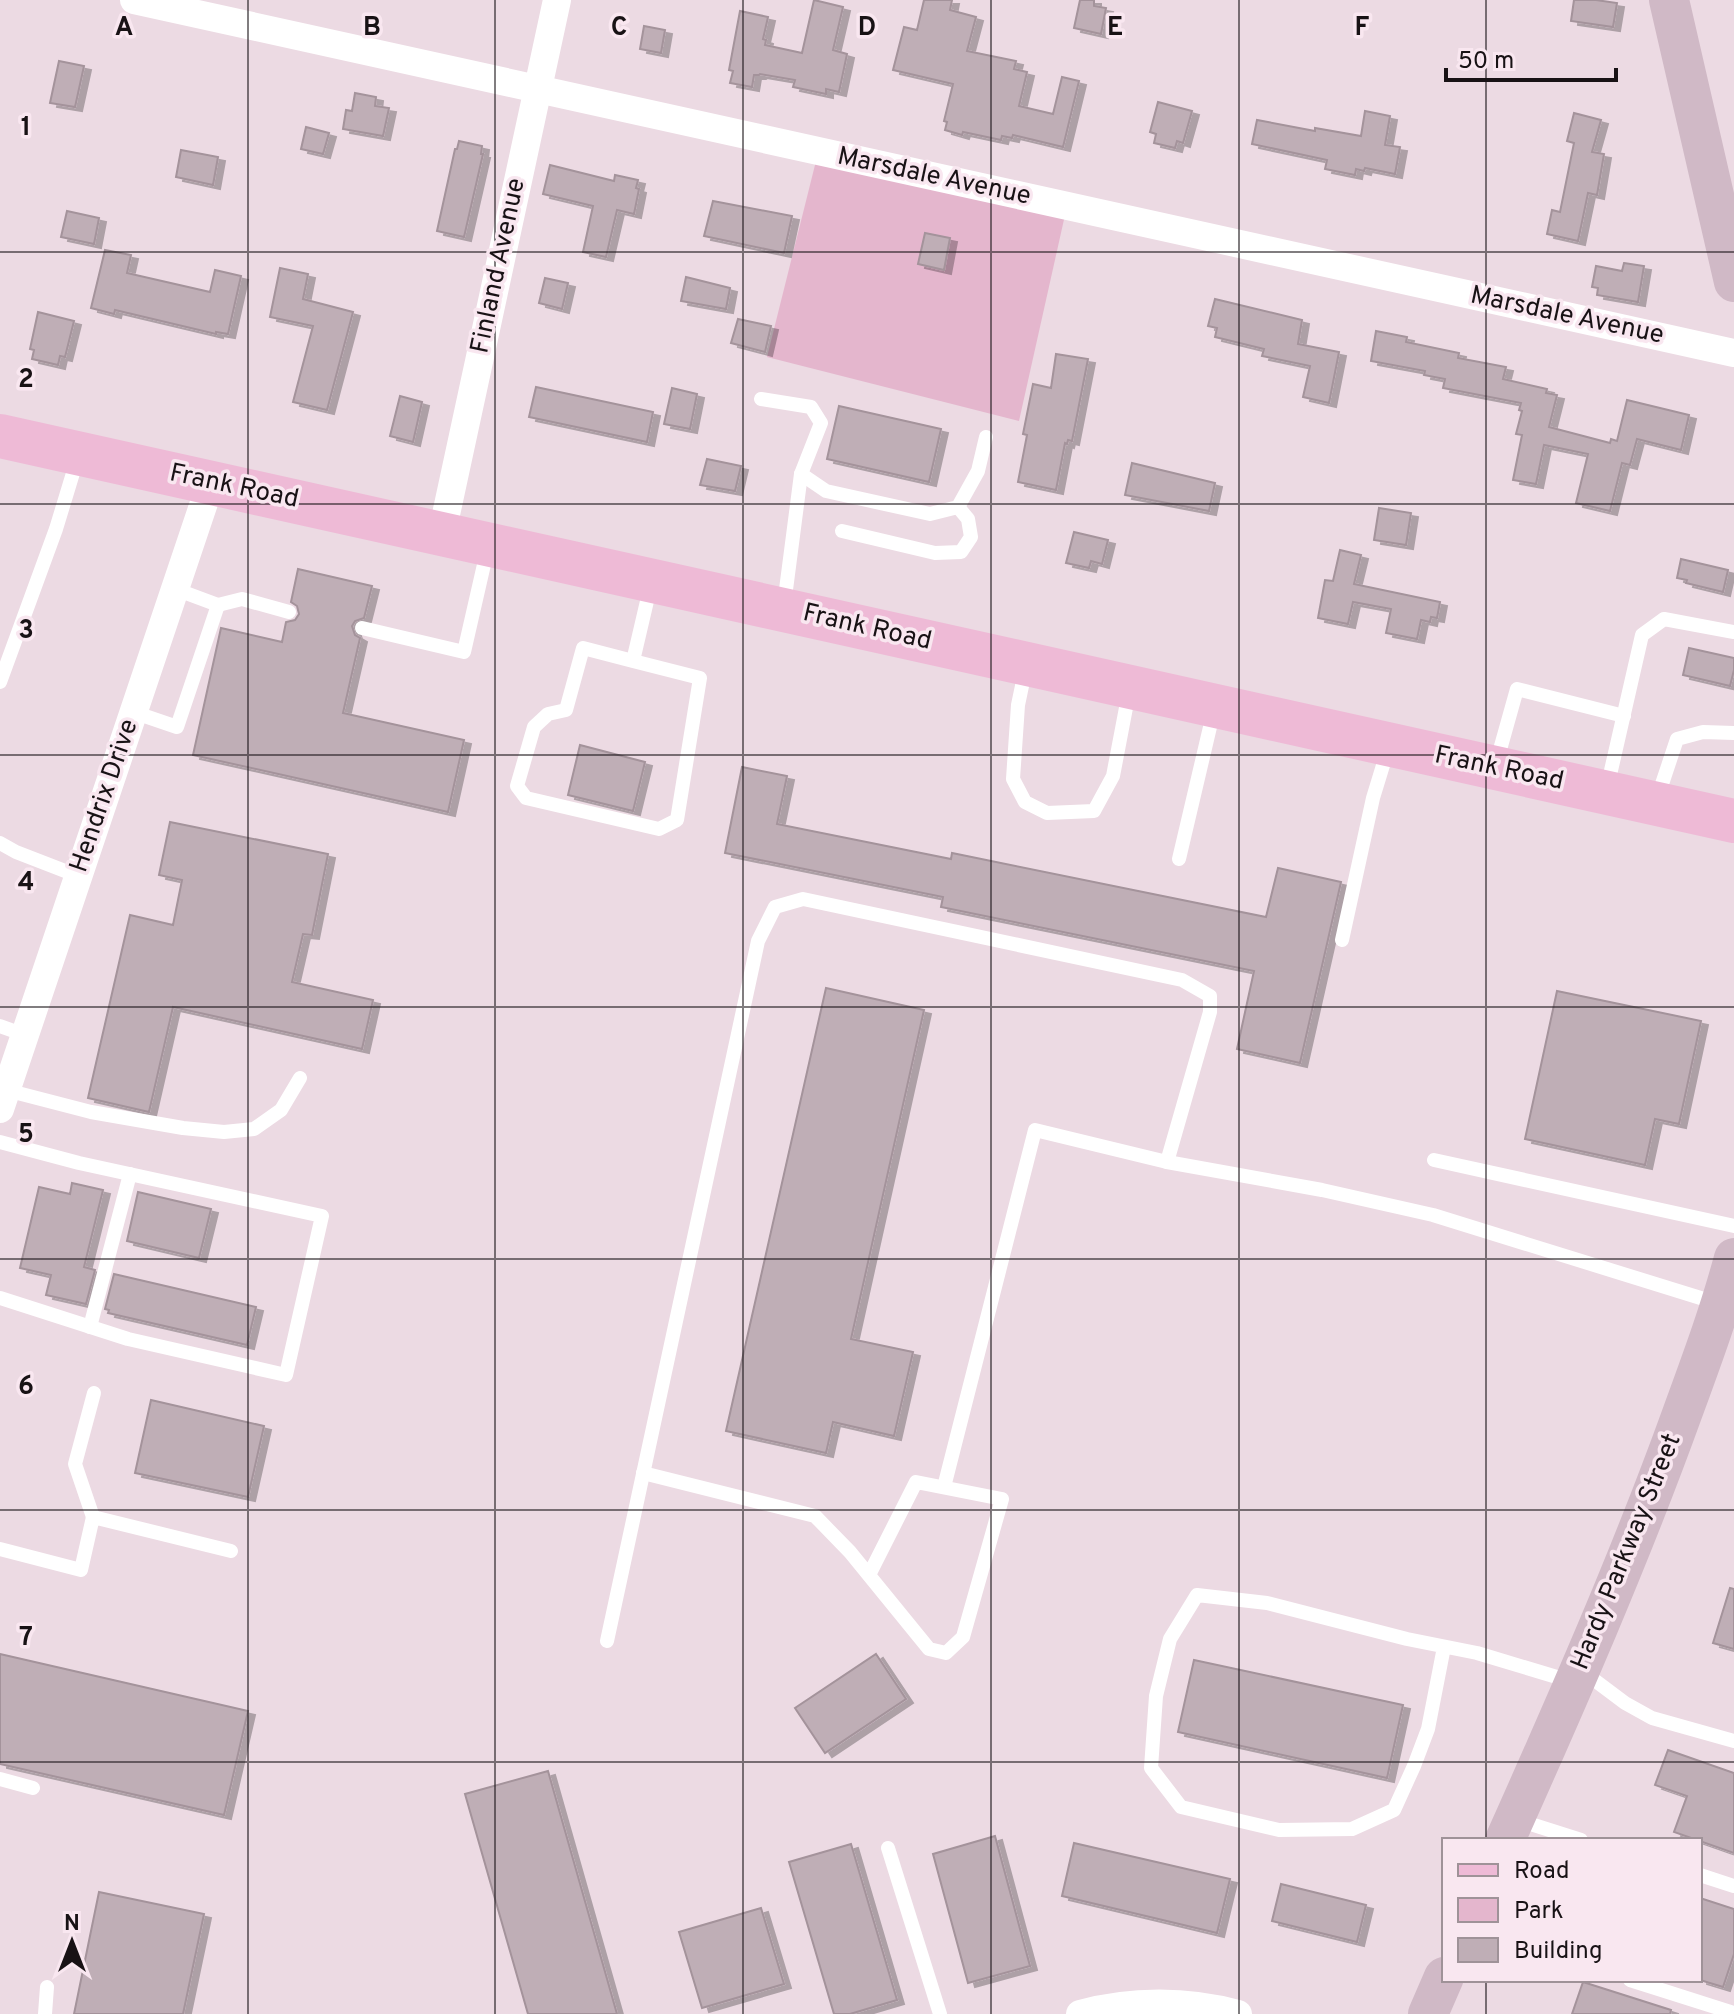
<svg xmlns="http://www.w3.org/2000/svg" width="1734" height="2014" font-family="Overpass,sans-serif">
<defs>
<filter id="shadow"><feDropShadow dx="7" dy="4" stdDeviation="0" flood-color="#0004"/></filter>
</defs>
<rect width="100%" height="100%" fill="#ecdae3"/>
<!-- green -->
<polygon fill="#e4b6cd" points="816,161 1065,215 1019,421 767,357"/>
<!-- building -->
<g fill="#bfaeb6" stroke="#a4939b" stroke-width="2" filter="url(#shadow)">
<polygon points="814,0 843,7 833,50 847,54 839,92 826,89 826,94 793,87 795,80 760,74 759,75 754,75 752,87 730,83 733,71 729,70 740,11 768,17 763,39 766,40 765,45 802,53"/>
<polygon points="924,0 952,0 950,10 976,17 967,51 1016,61 1014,69 1027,72 1019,106 1053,114 1062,77 1079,81 1063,147 1013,135 1012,138 1002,136 1001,140 963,132 962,135 945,130 947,122 944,121 953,84 893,70 904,27 917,30"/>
<polygon points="1080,0 1094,0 1094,6 1106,8 1101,34 1074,28"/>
<polygon points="1574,0 1596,0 1617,3 1613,27 1571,21"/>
<polygon points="644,26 665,30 661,53 640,49"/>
<polygon points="59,61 84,66 75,107 50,103"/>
<polygon points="355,93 376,97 375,106 389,108 383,136 343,129 346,110 352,111"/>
<polygon points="1158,102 1192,111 1183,143 1177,141 1175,148 1154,143 1156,134 1150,132"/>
<polygon points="1365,111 1390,116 1385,145 1400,147 1395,174 1365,168 1364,171 1356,169 1355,175 1325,169 1327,160 1252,144 1257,120 1315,131 1315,128 1361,136"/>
<polygon points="1574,113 1601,120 1592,152 1604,154 1597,195 1588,193 1578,241 1547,234 1552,210 1560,212 1574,143 1567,141"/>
<polygon points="306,127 329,133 323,154 301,149"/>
<polygon points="459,141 482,146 481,154 483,154 464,237 437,231 455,149 457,149"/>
<polygon points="181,150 218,157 213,185 176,177"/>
<polygon points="550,165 614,181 615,175 638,180 636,188 639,189 634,214 617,210 606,257 583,252 593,206 543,194"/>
<polygon points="713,201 792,216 784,253 704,236"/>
<polygon points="67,211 99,218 94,244 61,237"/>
<polygon points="925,233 950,238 944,270 918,264"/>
<polygon points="105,250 131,255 127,273 210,292 215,270 241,276 228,334 216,332 216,334 115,310 114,314 91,308"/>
<polygon points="1624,263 1644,266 1638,302 1597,295 1598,288 1592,287 1596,266 1622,271"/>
<polygon points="280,268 308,274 303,299 353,312 327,410 293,402 313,326 270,317"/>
<polygon points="686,277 730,288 726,309 681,301"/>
<polygon points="545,278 568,283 562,309 539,303"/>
<polygon points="1215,299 1302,320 1298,344 1339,352 1329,403 1303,397 1310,366 1262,356 1264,349 1215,337 1217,328 1208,326"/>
<polygon points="38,312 74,321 65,357 60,356 58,365 32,359 34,350 30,349"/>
<polygon points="738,319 771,326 765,352 731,343"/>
<polygon points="1376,331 1407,337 1406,342 1459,353 1458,358 1506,367 1503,379 1547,389 1546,393 1557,395 1549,427 1610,443 1611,439 1617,441 1627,400 1689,415 1681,450 1637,439 1630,465 1622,463 1610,511 1576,503 1588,454 1544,445 1536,484 1513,480 1522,435 1516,434 1522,411 1519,410 1521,403 1443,388 1445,379 1424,375 1425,371 1371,361"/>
<polygon points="1056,354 1088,359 1072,441 1068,440 1067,444 1065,443 1056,490 1018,482 1027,435 1023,434 1033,384 1051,388"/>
<polygon points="536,387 653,412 647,442 529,417"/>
<polygon points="672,388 697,394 690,429 664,424"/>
<polygon points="400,396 422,402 413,442 390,436"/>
<polygon points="839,406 941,429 929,482 827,459"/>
<polygon points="707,459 741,466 735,491 700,485"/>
<polygon points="1132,463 1215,483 1209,511 1125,495"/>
<polygon points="1379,508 1411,513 1406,545 1374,540"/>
<polygon points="1074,532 1108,540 1102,564 1091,561 1089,568 1066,563"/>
<polygon points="1340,550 1361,555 1354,584 1440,602 1437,618 1431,617 1430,622 1421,620 1417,639 1386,633 1391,609 1353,602 1348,624 1318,618 1325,580 1333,581"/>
<polygon points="1681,559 1728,570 1723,592 1686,583 1687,580 1677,578"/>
<polygon points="298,569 372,586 364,618 355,621 352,626 355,635 360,638 343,713 464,740 448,812 193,755 221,628 282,642 286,622 295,620 299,614 297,606 291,602"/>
<polygon points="1689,648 1734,658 1734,670 1730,686 1683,675"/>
<polygon points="580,745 645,762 633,811 568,795"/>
<polygon points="742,767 787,776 777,824 951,859 952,853 1266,917 1278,868 1341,882 1300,1063 1237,1049 1254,971 941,907 943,897 725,853"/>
<polygon points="170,822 328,854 312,935 303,934 292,982 373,1000 362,1049 173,1007 149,1112 88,1098 130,915 173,925 182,880 159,875"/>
<polygon points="826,988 924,1010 851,1339 913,1352 894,1436 833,1422 826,1453 726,1431"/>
<polygon points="1557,991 1701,1021 1679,1124 1655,1119 1645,1165 1525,1139"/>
<polygon points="72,1183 103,1190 84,1267 95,1270 86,1304 46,1295 51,1275 20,1268 39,1187 70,1194"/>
<polygon points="138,1192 211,1209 199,1258 127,1241"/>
<polygon points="114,1274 256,1307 247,1345 108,1313 109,1310 105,1309"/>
<polygon points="151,1400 264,1426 248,1497 135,1473"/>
<polygon points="1730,1588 1734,1589 1734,1649 1713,1643"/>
<polygon points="0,1654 248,1711 224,1815 0,1764"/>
<polygon points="876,1654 906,1699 825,1753 795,1708"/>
<polygon points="1194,1660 1403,1705 1387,1778 1178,1732"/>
<polygon points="1668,1750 1734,1773 1734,1853 1674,1832 1687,1796 1655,1785"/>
<polygon points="548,1771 617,2014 528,2014 465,1794"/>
<polygon points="995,1836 1030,1966 968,1983 933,1854"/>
<polygon points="1074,1843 1230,1879 1217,1933 1062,1896"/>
<polygon points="851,1844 897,2000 850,2014 834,2014 789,1862"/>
<polygon points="1281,1884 1366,1905 1357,1942 1272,1921"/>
<polygon points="99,1892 204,1914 183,2014 74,2014"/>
<polygon points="1700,1898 1734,1909 1734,1954 1723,1987 1700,1980"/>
<polygon points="761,1908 784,1984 702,2008 679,1932"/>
<polygon points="1583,1982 1671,2010 1670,2014 1572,2014"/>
</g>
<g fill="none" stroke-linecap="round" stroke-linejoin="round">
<!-- lane -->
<g stroke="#fff" stroke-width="14">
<polyline points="761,399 811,407 821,423 801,474 784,605"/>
<polyline points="801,474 826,491 930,514 958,507 978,471 986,437"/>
<polyline points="842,531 935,553 961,552 971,537 968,519 958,507"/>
<polyline points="218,605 242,599 289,612"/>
<polyline points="362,628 464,652 488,547"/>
<polyline points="633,661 700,678 677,820 659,829 526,798 517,786 534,727 548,714 566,710 583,648 633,661 651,584"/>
<polyline points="1026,667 1018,705 1013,779 1025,802 1047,813 1094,811 1113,776 1129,692"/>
<polyline points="0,682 56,529 77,460"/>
<polyline points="133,712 177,727 218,605 175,589"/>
<polyline points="1496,764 1517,689 1624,716"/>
<polyline points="1607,788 1642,635 1664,619 1734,632"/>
<polyline points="1657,799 1677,739 1703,732 1734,733"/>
<polyline points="0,843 16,852 78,876"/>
<polyline points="1179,859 1214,710"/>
<polyline points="1342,940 1373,798 1388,749"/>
<polyline points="0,1026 25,1035"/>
<polyline points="6,1090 91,1112 183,1128 224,1132 254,1129 281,1110 300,1078"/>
<polyline points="0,1142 79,1163 322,1216 286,1375 128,1339 0,1298"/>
<polyline points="1434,1160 1734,1226"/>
<polyline points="90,1327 130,1174"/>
<polyline points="643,1473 815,1516 850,1552 929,1649 946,1653 963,1637 1002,1499 916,1482 869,1575"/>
<polyline points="944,1487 1035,1130 1167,1162"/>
<polyline points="93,1517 75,1464 94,1393"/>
<polyline points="0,1549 81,1570 93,1517 231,1551"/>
<polyline points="607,1641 758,941 775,907 803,899 1182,980 1210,996 1210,1012 1167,1162 1322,1190 1433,1215 1720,1304"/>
<polyline points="1444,1647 1428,1729 1414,1766 1394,1810 1352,1829 1279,1830 1181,1807 1151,1768 1156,1696 1170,1639 1197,1595 1267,1603 1407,1639 1477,1653 1570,1681"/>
<polyline points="1581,1670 1625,1703 1652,1718 1734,1741"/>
<polyline points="0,1779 33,1788"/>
<polyline points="1518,1820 1581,1840"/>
<polyline points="888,1848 940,2014"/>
<polyline points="1700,1875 1734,1886"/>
<polyline points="1630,1980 1734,2013"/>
<polyline points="45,2014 47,1987"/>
</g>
<!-- street -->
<g stroke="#fff" stroke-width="28">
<polyline points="134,0 1734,353"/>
<polyline points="442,533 557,0"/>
<polyline points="0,1109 211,482"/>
<path d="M 1080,2014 C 1131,2000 1187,2000 1238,2014"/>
</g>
<!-- secondary -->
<g stroke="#d0b9c6" stroke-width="40">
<polyline points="1669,0 1734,282"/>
<path d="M 1505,1840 C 1568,1699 1630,1558 1682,1414 C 1701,1362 1720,1311 1734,1258"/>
<polyline points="1428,2014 1444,1977"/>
</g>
<!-- primary -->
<polyline stroke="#eebad6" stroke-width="44" points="0,436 1734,821"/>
</g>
<!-- grid -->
<path fill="none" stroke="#181215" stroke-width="2" stroke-opacity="0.55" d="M 248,0 L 248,2014M 495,0 L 495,2014M 743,0 L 743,2014M 991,0 L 991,2014M 1239,0 L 1239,2014M 1486,0 L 1486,1840M 0,252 L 1734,252M 0,504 L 1734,504M 0,755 L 1734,755M 0,1007 L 1734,1007M 0,1259 L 1734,1259M 0,1510 L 1734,1510M 0,1762 L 1734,1762M 1486,1980 L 1486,2014"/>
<g text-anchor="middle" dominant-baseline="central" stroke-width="7" stroke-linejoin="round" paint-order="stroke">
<!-- street labels -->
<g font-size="26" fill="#181215" stroke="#f9e7f0">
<text transform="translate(934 177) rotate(12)">Marsdale Avenue</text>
<text transform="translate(499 266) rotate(-78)">Finland Avenue</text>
<text transform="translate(1567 316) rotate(12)">Marsdale Avenue</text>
<text transform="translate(234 487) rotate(12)">Frank Road</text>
<text transform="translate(867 628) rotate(13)">Frank Road</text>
<text transform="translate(1499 769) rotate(12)">Frank Road</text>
<text transform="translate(105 796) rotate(-71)">Hendrix Drive</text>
<text transform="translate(1627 1552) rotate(-68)">Hardy Parkway Street</text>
</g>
</g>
<g font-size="26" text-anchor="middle" font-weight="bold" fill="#181215" stroke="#f9e7f0" stroke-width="7" stroke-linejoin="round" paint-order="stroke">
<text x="124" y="35">A</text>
<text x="372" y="35">B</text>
<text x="619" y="35">C</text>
<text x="867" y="35">D</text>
<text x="1115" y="35">E</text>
<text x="1362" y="35">F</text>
<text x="26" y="135">1</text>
<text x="26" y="387">2</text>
<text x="26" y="638">3</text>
<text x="26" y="890">4</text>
<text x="26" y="1142">5</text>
<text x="26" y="1394">6</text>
<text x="26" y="1645">7</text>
</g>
<!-- legend -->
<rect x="1442" y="1838" width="260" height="144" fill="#f9e7f0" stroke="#9f9298" stroke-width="2"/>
<rect x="1458" y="1864" width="40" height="12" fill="#eebad6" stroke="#9f9298" stroke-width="2"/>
<text x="1514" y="1878" font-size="24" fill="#181215">Road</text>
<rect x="1458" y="1898" width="40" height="24" fill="#e4b6cd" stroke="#9f9298" stroke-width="2"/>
<text x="1514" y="1918" font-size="24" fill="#181215">Park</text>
<rect x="1458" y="1938" width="40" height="24" fill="#bfaeb6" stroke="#9f9298" stroke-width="2"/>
<text x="1514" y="1958" font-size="24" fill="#181215">Building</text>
<!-- north arrow -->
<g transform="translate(72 1942)" stroke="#f9e7f0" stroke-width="6" paint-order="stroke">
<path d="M0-6L14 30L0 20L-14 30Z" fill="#181215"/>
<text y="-12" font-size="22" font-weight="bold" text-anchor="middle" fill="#181215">N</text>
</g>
<!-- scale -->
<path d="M1446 68v12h170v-12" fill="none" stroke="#181215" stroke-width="4"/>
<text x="1458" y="68" font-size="24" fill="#181215" stroke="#f9e7f0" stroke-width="6" paint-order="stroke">50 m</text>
</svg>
